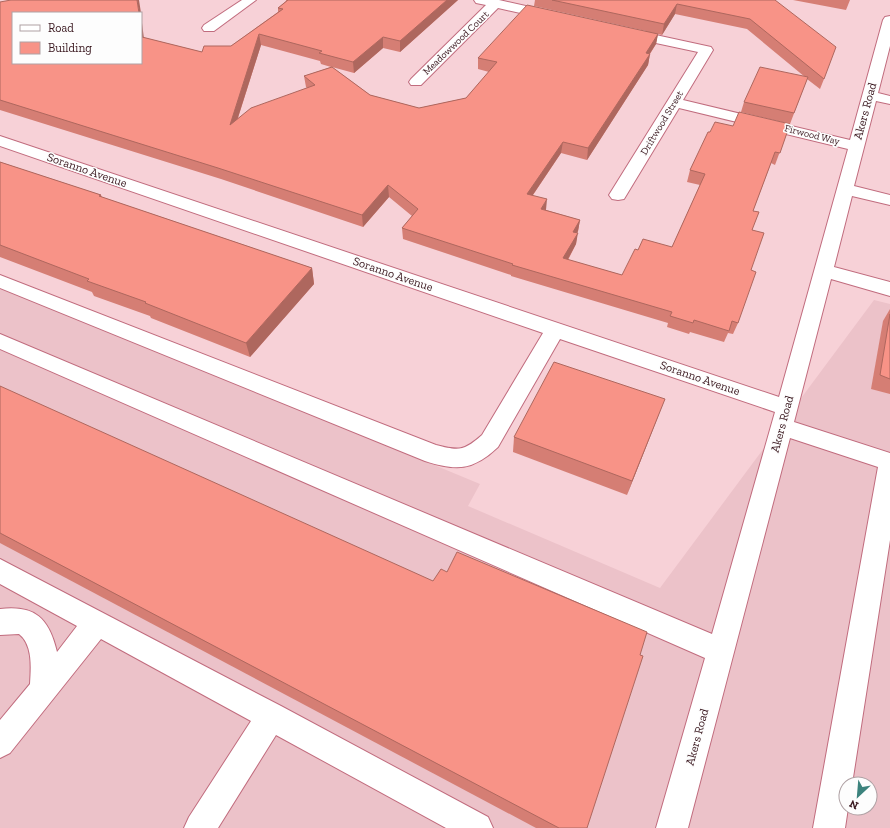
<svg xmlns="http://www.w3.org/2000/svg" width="890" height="828" font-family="'Zilla Slab',serif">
<rect width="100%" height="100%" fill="#f7d1d7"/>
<!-- built -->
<path fill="#ecc2c9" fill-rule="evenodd" d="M 0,285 L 480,484 L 468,506 L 660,588 L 874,300 L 890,304 L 890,828 L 0,828 ZM 846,784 L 870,784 L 870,808 L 846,808 Z"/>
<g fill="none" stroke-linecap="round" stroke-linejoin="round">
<!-- minor casing -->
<g stroke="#c16c7e" stroke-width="2">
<g id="minor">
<polygon points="242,0 256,0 214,31 204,31 202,28 204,25"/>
<polygon points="474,0 499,0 557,13 559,16 552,20 498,8 421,85 411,85 409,82 411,79 486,5 476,3"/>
<path d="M 890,16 L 890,46 L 878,93 L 890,96 L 890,104 L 876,101 L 854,186 L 890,195 L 890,205 L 852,196 L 834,267 L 890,282 L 890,296 L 831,279 L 794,422 L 890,453 L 890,540 L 852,784 L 846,784 L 846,808 L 848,808 L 845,828 L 813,828 L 878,467 L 790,438 L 688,828 L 656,828 L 705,658 L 0,349 L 0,334 L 712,634 L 775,412 L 560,339 L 498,447 C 473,471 456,471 425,461 L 0,288 L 0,275 L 436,445 C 459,451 464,451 482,435 L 543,333 L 0,146 L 0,136 L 779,397 L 848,149 L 679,108 L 624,199 L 618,200 L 612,199 L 609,195 L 698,52 L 623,36 L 621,33 L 623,30 L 628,29 L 711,47 L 713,50 L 683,100 L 850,140 L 883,20 L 885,17 Z"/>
<path d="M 0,559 L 281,706 L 488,817 L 493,828 L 446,828 L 276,735 L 218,828 L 184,828 L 189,817 L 251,721 L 101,639 L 10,753 L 0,758 L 0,720 L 30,684 C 31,667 33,645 19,634 L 0,635 L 0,609 C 35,605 49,618 57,652 L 77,626 L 0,584 Z"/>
</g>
</g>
<!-- minor -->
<use href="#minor" fill="#fff" fill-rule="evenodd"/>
</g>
<!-- wall -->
<g fill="#d57e74" fill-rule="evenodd">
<path d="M 286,0 L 458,0 L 400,52 L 383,48 L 354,73 L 332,67 L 370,95 L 419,108 L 466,98 L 489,72 L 478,69 L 478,58 L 646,31 L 534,6 L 535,0 L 775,0 L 824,79 L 820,89 L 807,79 L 790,124 L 741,112 L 744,102 L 805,77 L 747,29 L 675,14 L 662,35 L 658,34 L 656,44 L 650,54 L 648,65 L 587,160 L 561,153 L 533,195 L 546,210 L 580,220 L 578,231 L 577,233 L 576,244 L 568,260 L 622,275 L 638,250 L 672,247 L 700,185 L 687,182 L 690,170 L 710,132 L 733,126 L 790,124 L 775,165 L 771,163 L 753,211 L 751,270 L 738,323 L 733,334 L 728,333 L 724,342 L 690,332 L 689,334 L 667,327 L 668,323 L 511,276 L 511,275 L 403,239 L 402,228 L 412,216 L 389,197 L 363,227 L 221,179 L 0,110 L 0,2 L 202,52 L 231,46 L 278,12 L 278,8 L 286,1 ZM 261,45 L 320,61 L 321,64 L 331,67 L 304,76 L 306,87 L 307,88 L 238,118 Z"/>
<polygon points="793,0 850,0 846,10"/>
<polygon points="0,162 101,195 102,197 312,268 314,284 250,357 151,318 150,316 94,296 92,292 0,257"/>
<polygon points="890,309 890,394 871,389 883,321"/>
<polygon points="0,386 587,828 536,828 0,543"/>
<polygon points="659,414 627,495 513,452 514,437"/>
</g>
<!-- shaded-wall -->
<g fill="#ae675e">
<polygon points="137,0 139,0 141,13 139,13"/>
<polygon points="447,0 458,0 400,52 400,41"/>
<polygon points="677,4 675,14 662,35 664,24"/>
<polygon points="141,15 145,47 142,37 141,31"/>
<polygon points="259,34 261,45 232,136 230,125"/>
<polygon points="658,34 656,44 643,64 646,53"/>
<polygon points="383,37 383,48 354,73 353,62"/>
<polygon points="650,54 648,65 587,160 588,148"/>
<polygon points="563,142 561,153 526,205 527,194"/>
<polygon points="388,185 389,197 363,227 362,215"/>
<polygon points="547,199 546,210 541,209"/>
<polygon points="580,220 578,231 571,243 573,232"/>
<polygon points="578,233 576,244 562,270 563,258"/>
<polygon points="312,268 314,284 250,357 246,343"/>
<polygon points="665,399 659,414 627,495 632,481"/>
</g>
<!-- building -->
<g fill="#f89387" stroke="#ae675e">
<polygon points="11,0 137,0 139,13 13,13 13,63 141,63 141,31 142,37 202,52 204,46 231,46 283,9 278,8 288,0 447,0 400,41 383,37 353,62 319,53 322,51 259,34 230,125 251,108 315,85 304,76 332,67 370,95 419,108 466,98 497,62 478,58 527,5 658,34 646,53 650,54 588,148 563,142 527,194 547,199 541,209 580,220 573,232 578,233 563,258 622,275 635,249 638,250 643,239 672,247 705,174 690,170 708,132 710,132 715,122 733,126 739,112 790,124 780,153 775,152 753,211 759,212 752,230 764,233 751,270 756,272 738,323 732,321 729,331 694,320 693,323 670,316 672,312 512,265 513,264 402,228 418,209 388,185 362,215 218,168 0,100 0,2"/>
<polygon points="552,0 775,0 836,47 824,79 750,19 677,4 664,24"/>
<polygon points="760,67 808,77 794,113 744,102"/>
<polygon points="0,162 101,195 99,196 312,268 246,343 145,303 146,302 87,281 89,279 0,245"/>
<polygon points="890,314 890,379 880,375"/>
<polygon points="554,362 665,399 632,481 514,437"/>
<polygon points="0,386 433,581 441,569 447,572 457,552 647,632 640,655 643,656 587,828 559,828 0,533"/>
</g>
<g text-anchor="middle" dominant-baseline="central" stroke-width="3" stroke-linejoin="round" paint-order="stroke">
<!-- far-street labels -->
<g font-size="10" fill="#39171e" stroke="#fdfdfd">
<text transform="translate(456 43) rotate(-44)">Meadowwood Court</text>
<text transform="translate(662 123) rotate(-59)">Driftwood Street</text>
<text transform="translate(812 135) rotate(14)">Firwood Way</text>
</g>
<!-- street labels -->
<g font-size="12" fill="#39171e" stroke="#fdfdfd">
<text transform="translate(865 111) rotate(-75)">Akers Road</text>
<text transform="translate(87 170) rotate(19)">Soranno Avenue</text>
<text transform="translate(393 274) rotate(19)">Soranno Avenue</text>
<text transform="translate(700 378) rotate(19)">Soranno Avenue</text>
<text transform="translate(782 424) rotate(-75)">Akers Road</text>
<text transform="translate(697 737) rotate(-75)">Akers Road</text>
</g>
</g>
<!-- legend -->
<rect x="12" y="12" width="130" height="52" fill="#fdfdfd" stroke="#afa1a4"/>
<rect x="20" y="25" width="20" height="6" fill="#ffffff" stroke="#afa1a4"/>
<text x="48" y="32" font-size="12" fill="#39171e">Road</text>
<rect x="20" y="42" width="20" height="12" fill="#f89387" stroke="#afa1a4"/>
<text x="48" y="52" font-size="12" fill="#39171e">Building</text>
<!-- north arrow -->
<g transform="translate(858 796) rotate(206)"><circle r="19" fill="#fdfdfd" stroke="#afa1a4"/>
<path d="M0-3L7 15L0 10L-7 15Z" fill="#3c837d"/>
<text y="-6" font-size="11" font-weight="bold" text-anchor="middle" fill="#39171e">N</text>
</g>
</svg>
